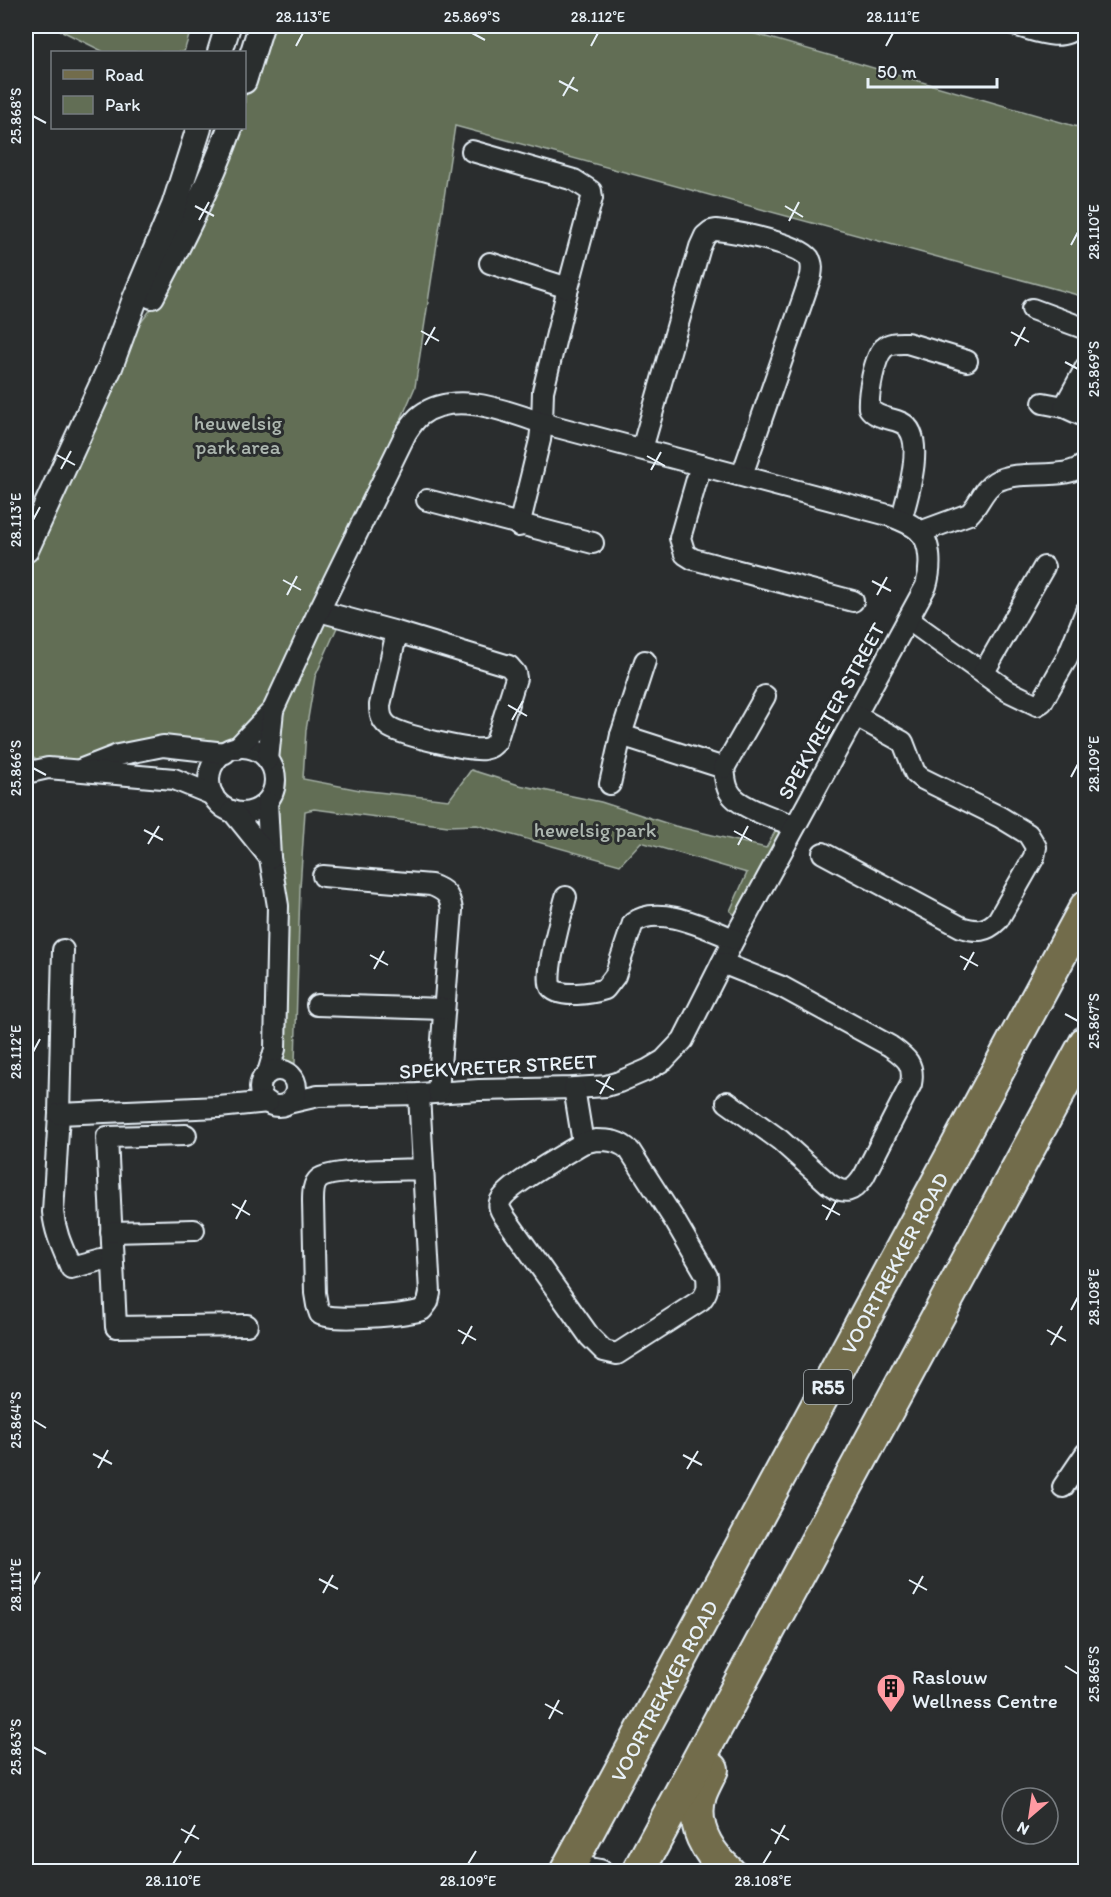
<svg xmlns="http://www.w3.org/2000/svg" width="1111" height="1897" font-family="Itim,sans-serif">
<rect width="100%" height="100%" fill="#2a2d2e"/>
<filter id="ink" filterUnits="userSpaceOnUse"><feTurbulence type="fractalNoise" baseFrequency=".0167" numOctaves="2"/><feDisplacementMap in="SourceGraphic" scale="12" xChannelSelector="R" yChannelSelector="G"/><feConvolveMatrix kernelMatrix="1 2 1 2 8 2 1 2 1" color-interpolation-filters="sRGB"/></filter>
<g filter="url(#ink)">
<!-- green -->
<g fill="#626e55" stroke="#a5b0a6" stroke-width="1.5">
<polygon points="52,26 192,26 184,52 104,52"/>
<polygon points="267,26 728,26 1085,129 1085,297 455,126 415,387 319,611 342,616 315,677 306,730 303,779 360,790 449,800 471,770 519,785 601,802 675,826 766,848 777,828 790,837 744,921 730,911 747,873 641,842 620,865 477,825 448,826 314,809 305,811 300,888 295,1063 290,1074 275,1049 272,794 275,781 268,760 273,717 237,748 169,746 48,768 26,751 26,566 112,361 154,305 235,128 244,128 245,97"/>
</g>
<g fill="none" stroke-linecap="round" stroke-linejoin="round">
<!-- minor casing -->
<g stroke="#e8f1f8" stroke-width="24">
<g id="minor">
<path d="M 1017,26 C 1036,31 1062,43 1077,26"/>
<polyline points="472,151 574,180 591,191 592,198 568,288 543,391 542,423 540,440 519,526"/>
<polyline points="490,263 568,288"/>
<polyline points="1032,309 1086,329"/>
<polyline points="1043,403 1064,407 1086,417"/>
<polyline points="1064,407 1086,367"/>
<path d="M 642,449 L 700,247 L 705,236 L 711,231 L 716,230 C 736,232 797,243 809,258 C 813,264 812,270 811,276 L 742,475"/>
<polyline points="701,465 680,538 685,554 693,559 853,601"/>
<polyline points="427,500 593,543"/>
<path d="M 901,520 C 907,499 927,436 902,423 C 890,417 877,419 869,408 C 868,395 874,357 884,348 C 890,342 899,343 907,343 L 967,361"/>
<path d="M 920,532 L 969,514 C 979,505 983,489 995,482 C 1021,467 1065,483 1086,463"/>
<path d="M 319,611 L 397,632 L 509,666 L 515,673 L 516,678 L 496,742 C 492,746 490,748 484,749 C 469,751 400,735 388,726 C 381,720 380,714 380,705 L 397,632"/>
<polyline points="909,620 1008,691 1037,705 1042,702 1067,658 1086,611"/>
<polyline points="984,672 1044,567"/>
<path d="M 621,735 L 724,768 C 725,775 725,784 729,791 C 737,808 778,819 795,826"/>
<circle cx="242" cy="780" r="33"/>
<polyline points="237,748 273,710"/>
<path d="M 268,760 L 273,710 L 317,615 L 406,433 C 410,427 415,419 421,415 C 455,390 506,411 542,423 L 888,515 C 898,519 911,523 919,531 C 932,543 931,570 926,586 L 734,939 L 683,1040 L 664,1060 L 647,1070 L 619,1082 L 606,1086 L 574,1088 L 479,1090 L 419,1094 L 318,1096 L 288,1103"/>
<polyline points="724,768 765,696"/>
<polyline points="82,769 118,755 163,746 225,753"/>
<polyline points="26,773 48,768 174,779 213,795"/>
<polyline points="610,784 621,735 645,661"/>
<polyline points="267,802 270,858 278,906 275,1049 268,1073"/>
<polyline points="232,811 270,858"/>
<path d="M 823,853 L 961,927 C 977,932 986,932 998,920 L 1034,857 L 1036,847 L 1028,834 L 1000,817 L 921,778 L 915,773 L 903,742 L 856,716"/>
<path d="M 323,876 L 431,885 C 445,890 450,895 452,910 L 438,1092"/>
<path d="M 566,897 C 562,912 544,976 551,987 C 559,999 593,993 605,989 L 615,976 L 633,923 C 658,903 708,929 734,939"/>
<path d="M 63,950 L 59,1114 L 53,1212 C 55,1233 63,1249 71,1268 L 101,1260 L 111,1260"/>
<path d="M 722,963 L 782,987 L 890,1046 C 905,1057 915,1063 911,1084 L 864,1176 C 853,1193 845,1195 829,1184 L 780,1140 L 727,1102"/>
<polyline points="317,1005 444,1009"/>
<circle cx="278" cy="1088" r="18"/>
<polyline points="574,1088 583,1143"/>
<path d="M 419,1094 L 430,1293 L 428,1302 L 422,1310 C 406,1315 333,1322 320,1314 L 317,1305 L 315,1293 L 313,1201 C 313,1193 313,1184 319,1179 C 331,1169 404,1170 423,1169"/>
<polyline points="59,1114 219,1107 268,1102"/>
<polyline points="186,1135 107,1137 116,1327 247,1325"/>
<path d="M 596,1140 C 610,1140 620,1141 630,1151 L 675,1221 L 707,1276 C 708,1287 708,1292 701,1300 L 617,1354 L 604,1351 L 590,1337 L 504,1216 C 501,1211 498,1207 500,1202 C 505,1187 567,1153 583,1143 Z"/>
<polyline points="111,1232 194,1230"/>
<polyline points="1063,1487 1086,1453"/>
</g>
</g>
<!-- tertiary casing -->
<g stroke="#e8f1f8" stroke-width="28">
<g id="tertiary">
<polyline points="220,52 228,26"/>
<polyline points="244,81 261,26"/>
<path d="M 152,296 C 181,241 209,186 230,128"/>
<polyline points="26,550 110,367 135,299 174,206 199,128"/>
<polyline points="569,1866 600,1872"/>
</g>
</g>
<!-- primary casing -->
<g stroke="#e8f1f8" stroke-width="36">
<g id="primary">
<path d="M 712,1769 C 708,1778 703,1786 700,1795 C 691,1826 707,1852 729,1872"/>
<path id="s1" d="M 566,1872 L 1086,907"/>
<polyline points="638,1872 1086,1042"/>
</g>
</g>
<!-- minor -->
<use href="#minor" stroke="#2a2d2e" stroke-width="20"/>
<!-- tertiary -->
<use href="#tertiary" stroke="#2a2d2e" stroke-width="24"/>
<!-- primary -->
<use href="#primary" stroke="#726c4b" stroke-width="32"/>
</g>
</g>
<!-- ticks -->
<path fill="none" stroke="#e8f1f8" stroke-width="2" d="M 472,33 L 485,40M 296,46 L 303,33M 591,46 L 598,33M 886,46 L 893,33M 559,81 L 578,91M 563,96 L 574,77M 33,116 L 46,123M 195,206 L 214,216M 785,206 L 803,217M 199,220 L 209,202M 789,221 L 799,202M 1071,245 L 1078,232M 421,331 L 439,341M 1011,332 L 1029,342M 425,345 L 435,327M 1015,346 L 1025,327M 1065,362 L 1078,369M 57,455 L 75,465M 647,456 L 665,466M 61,469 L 71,451M 651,470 L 661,452M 33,520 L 40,507M 283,580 L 301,590M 872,581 L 891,591M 287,595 L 297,576M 877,595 L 887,577M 508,705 L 527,716M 512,720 L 523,701M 33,768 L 46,775M 1071,777 L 1078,764M 144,830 L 163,840M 734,831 L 752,841M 148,844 L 159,826M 738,845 L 748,826M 370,955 L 388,965M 960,956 L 978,966M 374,969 L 384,951M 964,970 L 974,952M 1065,1014 L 1078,1021M 33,1052 L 40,1039M 596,1080 L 614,1090M 600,1094 L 610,1076M 232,1204 L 250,1215M 822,1205 L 840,1215M 236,1219 L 246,1200M 826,1220 L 836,1201M 1071,1310 L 1078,1297M 458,1330 L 476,1340M 1047,1330 L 1066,1341M 462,1344 L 472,1326M 1051,1345 L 1062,1326M 33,1420 L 46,1428M 93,1454 L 112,1464M 683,1455 L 702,1465M 98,1468 L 108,1450M 687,1469 L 698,1451M 319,1579 L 338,1589M 909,1580 L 927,1590M 33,1585 L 40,1572M 323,1593 L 333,1575M 913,1594 L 923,1576M 1065,1666 L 1078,1674M 545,1704 L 563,1714M 549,1719 L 559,1700M 33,1747 L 46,1754M 181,1829 L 199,1839M 771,1829 L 789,1840M 185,1843 L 195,1825M 775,1844 L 785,1825M 173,1864 L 181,1851M 468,1864 L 476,1851M 763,1864 L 771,1851"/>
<!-- icons -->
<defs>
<g id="building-pin" transform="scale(1.5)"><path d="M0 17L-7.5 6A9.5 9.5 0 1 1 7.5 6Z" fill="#ff9aa2" stroke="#2a2d2e"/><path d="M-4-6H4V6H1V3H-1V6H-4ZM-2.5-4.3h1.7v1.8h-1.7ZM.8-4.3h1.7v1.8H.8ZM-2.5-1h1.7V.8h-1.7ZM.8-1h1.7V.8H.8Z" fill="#111"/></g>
</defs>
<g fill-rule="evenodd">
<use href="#building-pin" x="891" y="1688"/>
</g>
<g text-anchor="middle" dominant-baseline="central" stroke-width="6" stroke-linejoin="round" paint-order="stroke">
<!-- shield labels -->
<rect fill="#2a2d2e" stroke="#afb6bb" stroke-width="1.5" x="804" y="1370" width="48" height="34" rx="4.5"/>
<g font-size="20" font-weight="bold" fill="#e8f1f8">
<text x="828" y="1387">R55</text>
</g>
<!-- park labels -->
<g font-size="21" fill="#acb6af" stroke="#2a2d2e">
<text x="238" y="422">heuwelsig<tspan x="238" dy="24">park area</tspan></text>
<text x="595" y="829">hewelsig park</text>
</g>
<!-- street labels -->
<g font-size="21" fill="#e8f1f8" stroke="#2a2d2e">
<text transform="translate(831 711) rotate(-61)">SPEKVRETER STREET</text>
<text transform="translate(498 1066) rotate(-3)">SPEKVRETER STREET</text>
<text stroke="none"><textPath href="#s1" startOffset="692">VOORTREKKER ROAD</textPath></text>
<text stroke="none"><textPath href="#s1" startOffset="206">VOORTREKKER ROAD</textPath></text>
</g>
<!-- poi labels -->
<g font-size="21" fill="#e8f1f8" stroke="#2a2d2e" text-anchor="start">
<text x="912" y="1676">Raslouw<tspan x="912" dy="24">Wellness Centre</tspan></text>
</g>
</g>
<!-- margin -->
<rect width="1111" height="1897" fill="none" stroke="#2a2d2e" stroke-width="66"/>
<!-- legend -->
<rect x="51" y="51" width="195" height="78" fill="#2a2d2e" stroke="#767b7f" stroke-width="1.5"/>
<rect x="63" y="70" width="30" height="9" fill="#726c4b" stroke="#767b7f" stroke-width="1.5"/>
<text x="105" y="81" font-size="18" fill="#e8f1f8">Road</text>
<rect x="63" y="96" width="30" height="18" fill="#626e55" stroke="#767b7f" stroke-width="1.5"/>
<text x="105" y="111" font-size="18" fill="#e8f1f8">Park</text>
<!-- north arrow -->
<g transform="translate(1030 1816) rotate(209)"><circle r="28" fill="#2a2d2e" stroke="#767b7f" stroke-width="1.5"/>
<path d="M0-4.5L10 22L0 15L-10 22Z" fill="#ff9aa2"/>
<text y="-9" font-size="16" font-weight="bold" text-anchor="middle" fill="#e8f1f8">N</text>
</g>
<!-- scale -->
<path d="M868 78v9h129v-9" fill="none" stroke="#e8f1f8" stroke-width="3"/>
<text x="877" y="78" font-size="18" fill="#e8f1f8" stroke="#2a2d2e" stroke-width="4.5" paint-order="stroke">50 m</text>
<rect x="33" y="33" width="1045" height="1831" fill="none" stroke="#e8f1f8" stroke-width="2"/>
<g font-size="15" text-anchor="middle" fill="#e8f1f8">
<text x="303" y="22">28.113°E</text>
<text x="472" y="22">25.869°S</text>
<text x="598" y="22">28.112°E</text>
<text x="893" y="22">28.111°E</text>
<text transform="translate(16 116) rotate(-90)" y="5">25.868°S</text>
<text transform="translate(1094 232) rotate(-90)" y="5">28.110°E</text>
<text transform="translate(1094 369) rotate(-90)" y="5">25.869°S</text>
<text transform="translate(16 520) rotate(-90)" y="5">28.113°E</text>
<text transform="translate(1094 764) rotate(-90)" y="5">28.109°E</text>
<text transform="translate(16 768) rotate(-90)" y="5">25.866°S</text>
<text transform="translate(1094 1021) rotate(-90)" y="5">25.867°S</text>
<text transform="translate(16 1052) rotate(-90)" y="5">28.112°E</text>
<text transform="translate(1094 1297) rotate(-90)" y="5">28.108°E</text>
<text transform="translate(16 1420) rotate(-90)" y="5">25.864°S</text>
<text transform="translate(16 1585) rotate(-90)" y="5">28.111°E</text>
<text transform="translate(1094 1674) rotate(-90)" y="5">25.865°S</text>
<text transform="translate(16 1747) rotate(-90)" y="5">25.863°S</text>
<text x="173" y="1886">28.110°E</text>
<text x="468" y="1886">28.109°E</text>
<text x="763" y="1886">28.108°E</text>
</g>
</svg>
